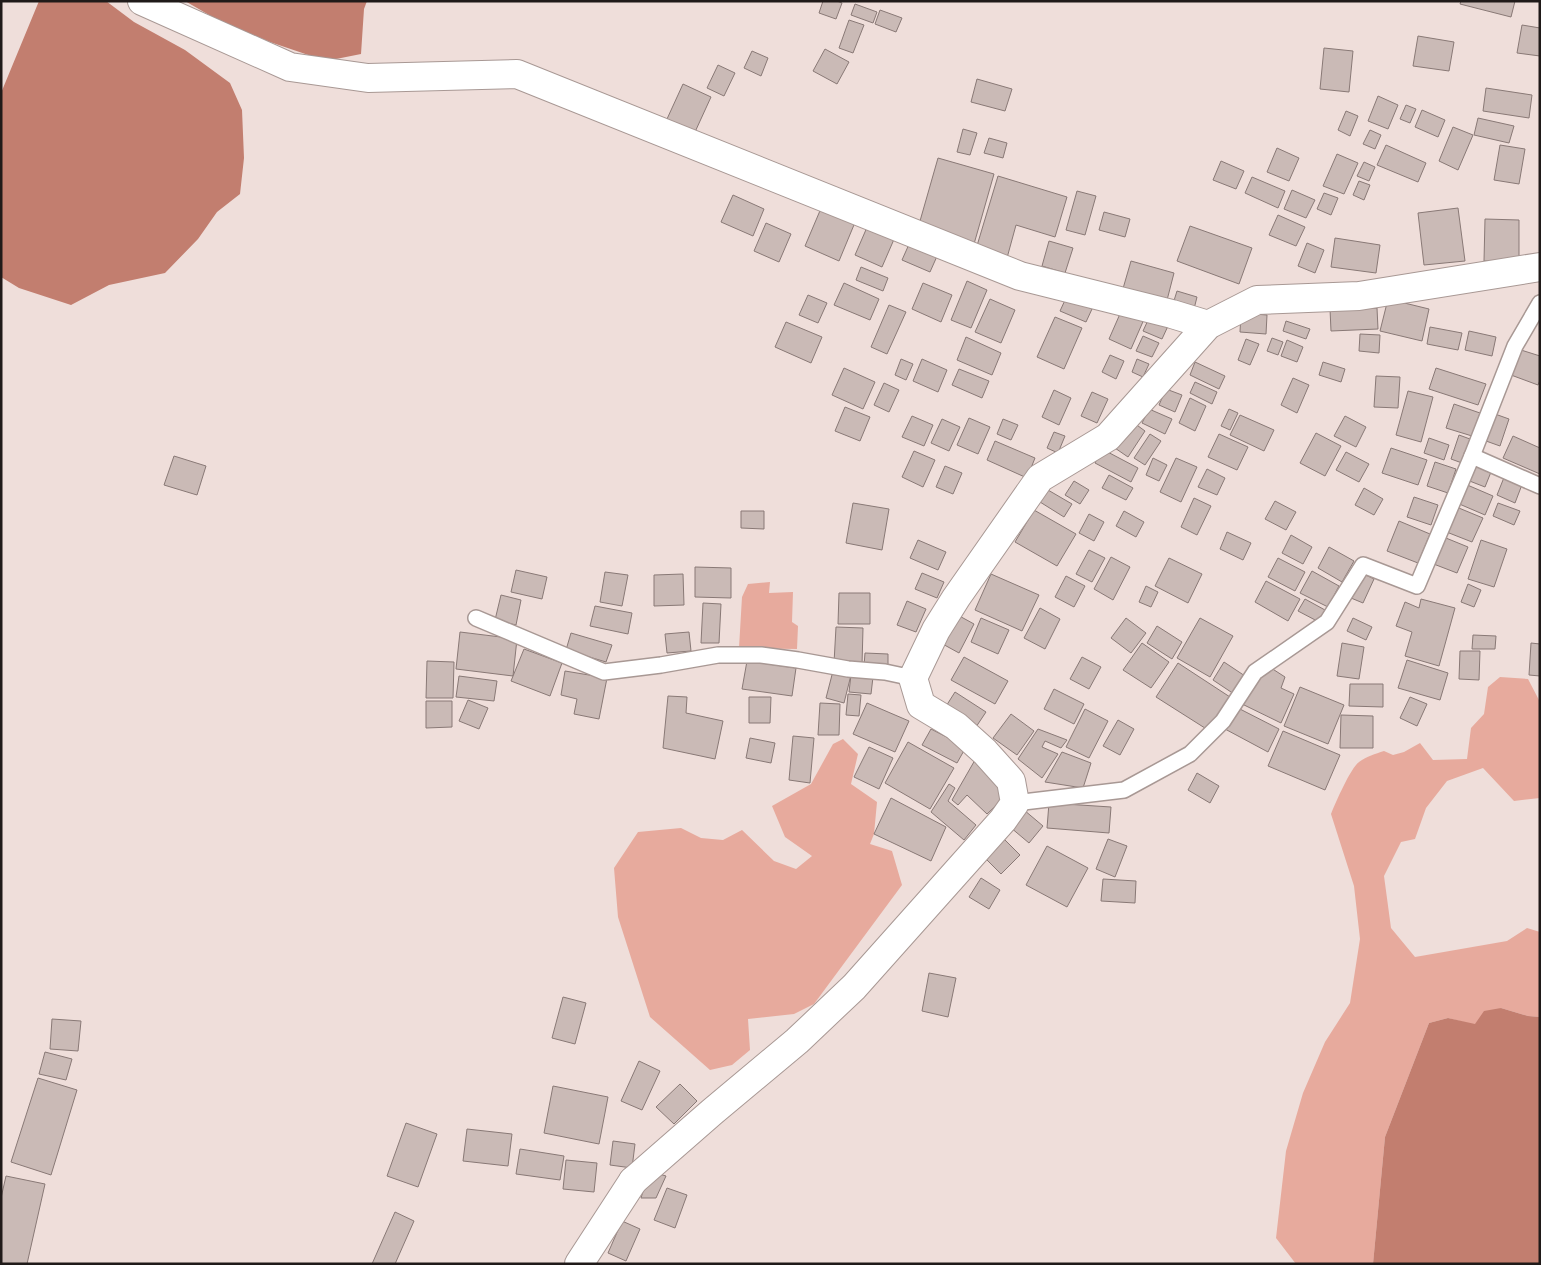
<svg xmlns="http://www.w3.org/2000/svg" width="1541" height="1265" font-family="Barlow,sans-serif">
<rect width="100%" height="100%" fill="#efdeda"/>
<!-- green -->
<g fill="#e7aa9d">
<polygon points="770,582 769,593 793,592 792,622 798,626 797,649 739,648 742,597 748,584"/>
<path d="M 1500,677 L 1528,679 L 1540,702 L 1540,798 L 1514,801 L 1483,768 L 1447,781 L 1426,808 L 1415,839 L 1401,842 L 1384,876 L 1391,928 L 1415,957 L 1507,941 L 1527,928 L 1540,932 L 1540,1017 L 1528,1016 L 1501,1008 L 1475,1025 L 1448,1018 L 1429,1023 L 1385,1137 L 1373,1264 L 1296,1264 L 1276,1238 L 1286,1151 L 1303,1093 L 1325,1042 L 1350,1003 L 1360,939 L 1354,886 L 1331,814 C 1336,802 1350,769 1359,762 C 1367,756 1375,754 1384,751 L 1393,755 L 1404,752 L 1420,743 L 1433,760 L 1467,759 L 1471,728 L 1484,714 L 1488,687 Z"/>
<polygon points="843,739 858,754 851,784 877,802 874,834 870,844 892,851 902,885 814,1004 794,1014 748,1019 750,1050 732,1065 710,1070 650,1017 618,917 614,868 638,832 681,828 701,838 723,840 742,830 774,861 796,869 812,856 785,837 772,806 811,784 833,744"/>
</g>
<!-- water -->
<g fill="#c27e6f">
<polygon points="39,1 106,1 134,22 185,50 230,83 242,110 244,158 240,194 217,212 198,239 165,273 109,285 71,305 19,288 1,277 1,93"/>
<polygon points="185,1 367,1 364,9 361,54 326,61 270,42 216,19"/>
<polygon points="1501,1008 1528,1016 1540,1017 1540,1264 1373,1264 1385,1137 1429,1023 1448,1018 1475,1024 1484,1011"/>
</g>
<!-- building -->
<g fill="#cabab6" stroke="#897976">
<polygon points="823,1 837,1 842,3 836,19 819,13"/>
<polygon points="1461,1 1515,1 1511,17 1460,4"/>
<polygon points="855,4 877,12 873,23 851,15"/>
<polygon points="880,10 902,18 896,32 875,24"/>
<polygon points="849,20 864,25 853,53 839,48"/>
<polygon points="1522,25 1540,28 1540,56 1517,53"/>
<polygon points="1418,36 1454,42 1449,71 1413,66"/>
<polygon points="1324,48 1353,51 1349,92 1320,89"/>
<polygon points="825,49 849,62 837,84 813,71"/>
<polygon points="752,51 768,58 761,76 744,68"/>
<polygon points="718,65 735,73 724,96 707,88"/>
<polygon points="977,79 1012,89 1005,111 971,102"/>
<polygon points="683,84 711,97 695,132 667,119"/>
<polygon points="1486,88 1532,95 1529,118 1483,111"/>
<polygon points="1378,96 1398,105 1388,129 1368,121"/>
<polygon points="1406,105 1416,109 1410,123 1400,119"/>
<polygon points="1422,110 1445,120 1438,137 1415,127"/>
<polygon points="1346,111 1358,116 1350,136 1338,130"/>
<polygon points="1478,118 1514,126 1509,143 1474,135"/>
<polygon points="1453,127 1473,135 1458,170 1439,161"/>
<polygon points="963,129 977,133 970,155 957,152"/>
<polygon points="1370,130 1381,135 1375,149 1363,144"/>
<polygon points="989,138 1007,143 1003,158 984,153"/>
<polygon points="1386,145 1426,163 1418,182 1377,165"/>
<polygon points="1500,145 1525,149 1519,184 1494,180"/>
<polygon points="1277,148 1299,158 1289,181 1267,172"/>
<polygon points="1337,154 1358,163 1344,194 1323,186"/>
<polygon points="938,158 994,174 974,244 918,228"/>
<polygon points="1221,161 1244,171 1236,189 1213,180"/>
<polygon points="1364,162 1375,167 1369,181 1357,176"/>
<polygon points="998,176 1067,197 1055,237 1016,225 1007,258 976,249"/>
<polygon points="1252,177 1285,191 1278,208 1245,193"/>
<polygon points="1359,181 1370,185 1364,200 1353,195"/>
<polygon points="1292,190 1315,200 1306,218 1284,209"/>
<polygon points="1077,191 1096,196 1085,235 1066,230"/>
<polygon points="1324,193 1338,198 1331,215 1317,209"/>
<polygon points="733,195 764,209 753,236 721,222"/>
<polygon points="822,206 856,220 839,261 805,246"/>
<polygon points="1458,208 1465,261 1424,265 1418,213"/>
<polygon points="1104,212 1130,219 1125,237 1099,230"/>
<polygon points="1278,215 1305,227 1296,246 1269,235"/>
<polygon points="1485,219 1519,220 1519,262 1484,261"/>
<polygon points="766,223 791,234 779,262 754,251"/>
<polygon points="868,225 895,237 882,267 855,255"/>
<polygon points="1190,226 1252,248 1239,284 1177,261"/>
<polygon points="1335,238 1380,245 1376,273 1331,267"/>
<polygon points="1049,241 1073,248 1065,273 1042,266"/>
<polygon points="910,242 938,254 930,272 902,260"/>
<polygon points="1307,243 1324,250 1315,273 1298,266"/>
<polygon points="1131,261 1174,273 1166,304 1122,292"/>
<polygon points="861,267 888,278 883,291 856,280"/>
<polygon points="967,281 987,290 971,328 951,320"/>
<polygon points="844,283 879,299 870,320 834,305"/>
<polygon points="923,283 952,295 941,322 912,309"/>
<polygon points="1177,291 1197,297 1193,313 1172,307"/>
<polygon points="808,295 827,303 818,323 799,315"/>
<polygon points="1066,298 1092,309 1086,322 1060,311"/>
<polygon points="990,299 1015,310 1001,343 975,332"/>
<polygon points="1388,299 1429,309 1422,341 1380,331"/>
<polygon points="889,305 906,312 887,354 871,347"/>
<polygon points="1123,307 1145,317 1131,349 1109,339"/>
<polygon points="1377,308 1378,329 1331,331 1330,309"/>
<polygon points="1241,313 1267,315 1266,334 1240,332"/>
<polygon points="1055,317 1082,328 1064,369 1037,357"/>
<polygon points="1149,318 1168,326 1162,339 1143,331"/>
<polygon points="1286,321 1310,329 1306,339 1283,331"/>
<polygon points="786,322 822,337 811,363 775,347"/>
<polygon points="1430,327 1462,333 1458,350 1427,344"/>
<polygon points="1469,331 1496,337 1492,356 1465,350"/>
<polygon points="1360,334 1380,335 1379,353 1359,351"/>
<polygon points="1143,336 1159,343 1152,357 1136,351"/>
<polygon points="966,337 1001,353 992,375 957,360"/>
<polygon points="1272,338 1283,342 1278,355 1267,351"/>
<polygon points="1246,339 1259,344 1250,365 1238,360"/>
<polygon points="1287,340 1303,347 1297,362 1281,356"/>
<polygon points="1521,350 1540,356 1540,380 1538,385 1511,375"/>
<polygon points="1110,355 1124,361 1116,379 1102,372"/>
<polygon points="901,359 913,364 906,380 895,375"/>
<polygon points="922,359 947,370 938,392 913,381"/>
<polygon points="1137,359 1149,364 1143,377 1132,372"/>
<polygon points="1195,362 1225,376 1219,389 1190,375"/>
<polygon points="1323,362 1345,369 1341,382 1319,375"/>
<polygon points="844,368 875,382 863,409 832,395"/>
<polygon points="1436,368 1486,384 1478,405 1429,389"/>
<polygon points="959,369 989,381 982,398 952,385"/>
<polygon points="1376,376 1400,377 1398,408 1374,407"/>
<polygon points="1293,378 1309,385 1297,413 1281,405"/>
<polygon points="1195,382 1217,392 1212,404 1190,393"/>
<polygon points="884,383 899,390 889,412 874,405"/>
<polygon points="1166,389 1182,395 1175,412 1159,405"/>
<polygon points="1054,390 1071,398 1059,425 1042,417"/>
<polygon points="1408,391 1433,397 1421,442 1396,435"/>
<polygon points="1092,392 1108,399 1097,423 1081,416"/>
<polygon points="1190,398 1206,406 1195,431 1179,423"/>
<polygon points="1454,404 1480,413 1472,436 1446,428"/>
<polygon points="845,407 870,417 860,441 835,431"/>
<polygon points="1149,409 1172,419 1165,434 1142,423"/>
<polygon points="1229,409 1238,413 1230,430 1221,426"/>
<polygon points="1495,414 1509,419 1500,446 1486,441"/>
<polygon points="1240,415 1274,430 1264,451 1230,435"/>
<polygon points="912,416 933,425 924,446 902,437"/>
<polygon points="1345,416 1366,427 1356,447 1334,436"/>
<polygon points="969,418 990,427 978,454 957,445"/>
<polygon points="942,419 960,427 949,451 931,443"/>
<polygon points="1003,419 1018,425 1011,440 997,434"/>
<polygon points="1130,420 1145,431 1128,457 1112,446"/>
<polygon points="1054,432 1065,436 1058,453 1047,448"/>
<polygon points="1316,433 1341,446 1325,476 1300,463"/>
<polygon points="1150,434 1161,441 1145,465 1134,458"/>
<polygon points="1219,434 1248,447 1237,470 1208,457"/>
<polygon points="1459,435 1470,439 1462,463 1451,459"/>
<polygon points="1513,436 1540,448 1540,474 1503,458"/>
<polygon points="1429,438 1449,445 1444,460 1424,453"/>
<polygon points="995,441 1035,458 1027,478 987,460"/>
<polygon points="1391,448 1427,460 1418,485 1382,473"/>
<polygon points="1102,449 1138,468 1131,482 1095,463"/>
<polygon points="914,451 935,460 923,487 902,477"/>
<polygon points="1346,452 1369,464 1359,482 1336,470"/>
<polygon points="174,456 206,466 197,495 164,485"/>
<polygon points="1153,458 1167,465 1159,481 1146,475"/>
<polygon points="1176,458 1197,467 1181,502 1160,492"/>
<polygon points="1475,460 1493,467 1485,487 1467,480"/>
<polygon points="1435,462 1456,469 1448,493 1427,486"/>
<polygon points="945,466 962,473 953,494 936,487"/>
<polygon points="1207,469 1225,478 1217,495 1198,487"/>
<polygon points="1109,475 1133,488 1126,500 1102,488"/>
<polygon points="1505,475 1523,482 1515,503 1497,495"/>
<polygon points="1074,481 1089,490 1080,504 1065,495"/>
<polygon points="1465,484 1493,496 1485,515 1457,503"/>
<polygon points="1364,488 1383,499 1374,515 1355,505"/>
<polygon points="1048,490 1072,504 1064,517 1040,502"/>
<polygon points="1414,497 1438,505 1431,525 1407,517"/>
<polygon points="1194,498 1211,506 1197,535 1181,527"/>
<polygon points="1275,501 1296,512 1286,530 1265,519"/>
<polygon points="853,503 889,509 882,550 846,543"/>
<polygon points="1498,503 1520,511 1514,525 1493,516"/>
<polygon points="1454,506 1483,518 1472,542 1444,531"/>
<polygon points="1034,510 1076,534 1057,566 1015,542"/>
<polygon points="741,511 764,511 764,529 741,528"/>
<polygon points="1124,511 1144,522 1136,537 1116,526"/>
<polygon points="1089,514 1104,522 1094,541 1079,533"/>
<polygon points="1399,521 1430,534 1418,563 1387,551"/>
<polygon points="1227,532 1251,543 1243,560 1220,549"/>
<polygon points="1291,535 1312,547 1303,564 1282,553"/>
<polygon points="1441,536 1468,547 1457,573 1431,563"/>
<polygon points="918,540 946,552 938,570 910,558"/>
<polygon points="1481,540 1507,549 1494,587 1468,579"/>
<polygon points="1329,547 1354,561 1342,582 1318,568"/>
<polygon points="1089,550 1105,558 1092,582 1076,574"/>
<polygon points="1111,557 1130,567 1113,600 1094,589"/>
<polygon points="1169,558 1202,574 1188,603 1155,586"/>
<polygon points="1278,558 1305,572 1295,591 1268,577"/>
<polygon points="695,567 731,568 731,598 695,597"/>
<polygon points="516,570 547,577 542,599 511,592"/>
<polygon points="1312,571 1339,586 1328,607 1300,593"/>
<polygon points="605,572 628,575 622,606 600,602"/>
<polygon points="922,573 944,582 937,598 915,589"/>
<polygon points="1362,573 1374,579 1363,603 1351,598"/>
<polygon points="683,574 684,605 654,606 654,575"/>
<polygon points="991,574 1039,595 1022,631 975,610"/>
<polygon points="1066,576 1085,586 1074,607 1055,597"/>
<polygon points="1266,581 1300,599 1288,621 1255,602"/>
<polygon points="1468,584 1481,590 1474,607 1461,602"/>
<polygon points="1146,586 1158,592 1151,607 1139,602"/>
<polygon points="839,593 870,593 870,624 838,624"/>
<polygon points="501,595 521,600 516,625 495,620"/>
<polygon points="1305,599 1325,610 1319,622 1298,611"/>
<polygon points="1421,599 1455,608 1439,666 1405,656 1412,632 1396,626 1405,602 1419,608"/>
<polygon points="907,601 926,609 916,632 897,625"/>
<polygon points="703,603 721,604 719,643 701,643"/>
<polygon points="595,606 632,613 628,634 590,626"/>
<polygon points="1040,608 1060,619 1045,649 1024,638"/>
<polygon points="954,613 974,624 959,653 939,642"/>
<polygon points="981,618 1009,630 998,654 971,642"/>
<polygon points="1126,618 1146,633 1131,653 1111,638"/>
<polygon points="1200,618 1233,636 1210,677 1177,658"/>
<polygon points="1353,618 1372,627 1366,640 1347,631"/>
<polygon points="1157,626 1182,642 1172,659 1147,643"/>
<polygon points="836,627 863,628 862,665 834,663"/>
<polygon points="460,632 517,639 513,676 456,669"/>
<polygon points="689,632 691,651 667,653 665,634"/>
<polygon points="571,633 612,645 606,662 566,650"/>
<polygon points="1473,635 1496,636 1495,649 1472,649"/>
<polygon points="1142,643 1169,662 1151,688 1123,670"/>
<polygon points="1342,643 1364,647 1359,679 1337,676"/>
<polygon points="1531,643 1540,644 1540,676 1529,675"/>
<polygon points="524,649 562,663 550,696 511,681"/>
<polygon points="1460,651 1480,651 1479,680 1459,679"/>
<polygon points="865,653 888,654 888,667 864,666"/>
<polygon points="964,657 1008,681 995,704 951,680"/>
<polygon points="1082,657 1101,667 1089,689 1070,679"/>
<polygon points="1407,660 1448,673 1440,700 1398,688"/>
<polygon points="427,661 454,662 453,698 426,698"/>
<polygon points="747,661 796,668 792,696 742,689"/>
<polygon points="1224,662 1245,676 1234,694 1213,680"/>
<polygon points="1178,663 1230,697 1208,730 1156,697"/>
<polygon points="1268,666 1285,677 1281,688 1294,694 1281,723 1240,703"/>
<polygon points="565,671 607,678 599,719 574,714 577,699 561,695"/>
<polygon points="833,671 851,675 844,703 826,698"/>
<polygon points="851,675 873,677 871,694 849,692"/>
<polygon points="459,676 497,681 494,701 456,697"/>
<polygon points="1350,684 1383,684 1383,707 1349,706"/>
<polygon points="1300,687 1344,705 1328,744 1284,726"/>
<polygon points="1054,689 1084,704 1074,724 1044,709"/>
<polygon points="955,692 986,712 974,730 943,711"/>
<polygon points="848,694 861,695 859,716 846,715"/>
<polygon points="668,696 687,697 686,713 723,721 715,759 663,748"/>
<polygon points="749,697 771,697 770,723 749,723"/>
<polygon points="1410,697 1427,704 1417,726 1400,718"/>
<polygon points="468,700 488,708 479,729 459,721"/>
<polygon points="426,701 452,701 452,727 426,728"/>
<polygon points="820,703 840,704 839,735 818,735"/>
<polygon points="867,703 909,721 895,752 853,734"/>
<polygon points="1236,707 1279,729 1268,752 1225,729"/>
<polygon points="1085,709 1108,721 1089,758 1066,747"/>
<polygon points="1011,714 1034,731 1017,755 993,738"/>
<polygon points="1341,715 1373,716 1373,748 1340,748"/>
<polygon points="1118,720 1134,729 1120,755 1103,746"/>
<polygon points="931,729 966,747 957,763 922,745"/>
<polygon points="1038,729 1067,740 1061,748 1045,741 1042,747 1058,754 1042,778 1018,759"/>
<polygon points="1283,731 1340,755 1325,790 1268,766"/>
<polygon points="793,736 814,738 810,783 789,780"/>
<polygon points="750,738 775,743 771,763 746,758"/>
<polygon points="908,742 954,768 930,809 885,783"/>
<polygon points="869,747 893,758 879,789 854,777"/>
<polygon points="1062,752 1091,763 1083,788 1045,782"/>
<polygon points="975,760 1006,796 987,814 967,795 958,805 952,800"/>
<polygon points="1197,773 1219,786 1210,803 1188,790"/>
<polygon points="949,784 955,788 948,801 976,825 964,840 931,812"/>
<polygon points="891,798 946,827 931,861 874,834"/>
<polygon points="1049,803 1111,807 1109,833 1047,828"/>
<polygon points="1024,810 1043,826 1029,843 1010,827"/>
<polygon points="1001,836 1020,855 1001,874 982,855"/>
<polygon points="1108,839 1127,846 1115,877 1096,869"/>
<polygon points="1047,846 1088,868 1067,907 1026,885"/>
<polygon points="981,878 1000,890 989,909 969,897"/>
<polygon points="1103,879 1136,881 1135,903 1101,901"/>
<polygon points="929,973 956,978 948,1017 922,1011"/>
<polygon points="563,997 586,1003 575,1044 552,1038"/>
<polygon points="52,1019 81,1021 78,1051 50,1049"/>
<polygon points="45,1052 72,1059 66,1080 39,1074"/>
<polygon points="639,1061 660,1071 642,1110 621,1101"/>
<polygon points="38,1078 77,1090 51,1175 11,1162"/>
<polygon points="680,1084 697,1101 674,1124 656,1107"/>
<polygon points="553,1086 608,1097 599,1144 544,1133"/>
<polygon points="406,1123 437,1134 418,1187 387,1176"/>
<polygon points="467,1129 512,1134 508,1166 463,1161"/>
<polygon points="613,1141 635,1144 632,1168 610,1165"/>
<polygon points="520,1149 564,1156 560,1180 516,1174"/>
<polygon points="566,1160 597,1163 594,1192 563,1189"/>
<polygon points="649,1171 666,1176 656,1198 641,1198"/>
<polygon points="6,1176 45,1184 27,1264 1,1264 1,1198"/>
<polygon points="667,1188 687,1195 675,1228 654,1220"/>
<polygon points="395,1212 414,1221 395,1264 372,1264"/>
<polygon points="622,1221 640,1229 626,1261 608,1253"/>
</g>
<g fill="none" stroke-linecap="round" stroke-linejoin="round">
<!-- service casing -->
<g stroke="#a89894" stroke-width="18">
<g id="service">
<polyline points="1472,456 1540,486"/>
<polyline points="476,618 604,672 661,665 718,655 761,655 798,660 848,669 885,672 913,678"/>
<polyline points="1015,803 1124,790 1190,754 1223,721 1255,672 1327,622 1363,565 1417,586 1472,456 1515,346 1540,303"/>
</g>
</g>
<!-- minor casing -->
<g stroke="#a89894" stroke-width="30">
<g id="minor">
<polyline points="142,1 290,67 368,78 517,74 1020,276 1172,314 1208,325"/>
<polyline points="633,1181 712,1112 797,1041 854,987 1003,820 1015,803 1011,781 985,752 956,726 921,705 913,678 936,630 956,598 1040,478 1108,437 1208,325 1257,300 1359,296 1540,267"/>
</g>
</g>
<!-- tertiary casing -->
<g stroke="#a89894" stroke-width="30">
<polyline id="tertiary" points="579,1264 633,1181"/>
</g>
<!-- service -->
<use href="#service" stroke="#fff" stroke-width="15"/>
<!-- minor -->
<use href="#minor" stroke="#fff" stroke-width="28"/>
<!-- tertiary -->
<use href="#tertiary" stroke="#fff" stroke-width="28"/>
</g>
<!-- border -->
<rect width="1541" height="1265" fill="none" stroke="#201a19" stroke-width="5"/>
</svg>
